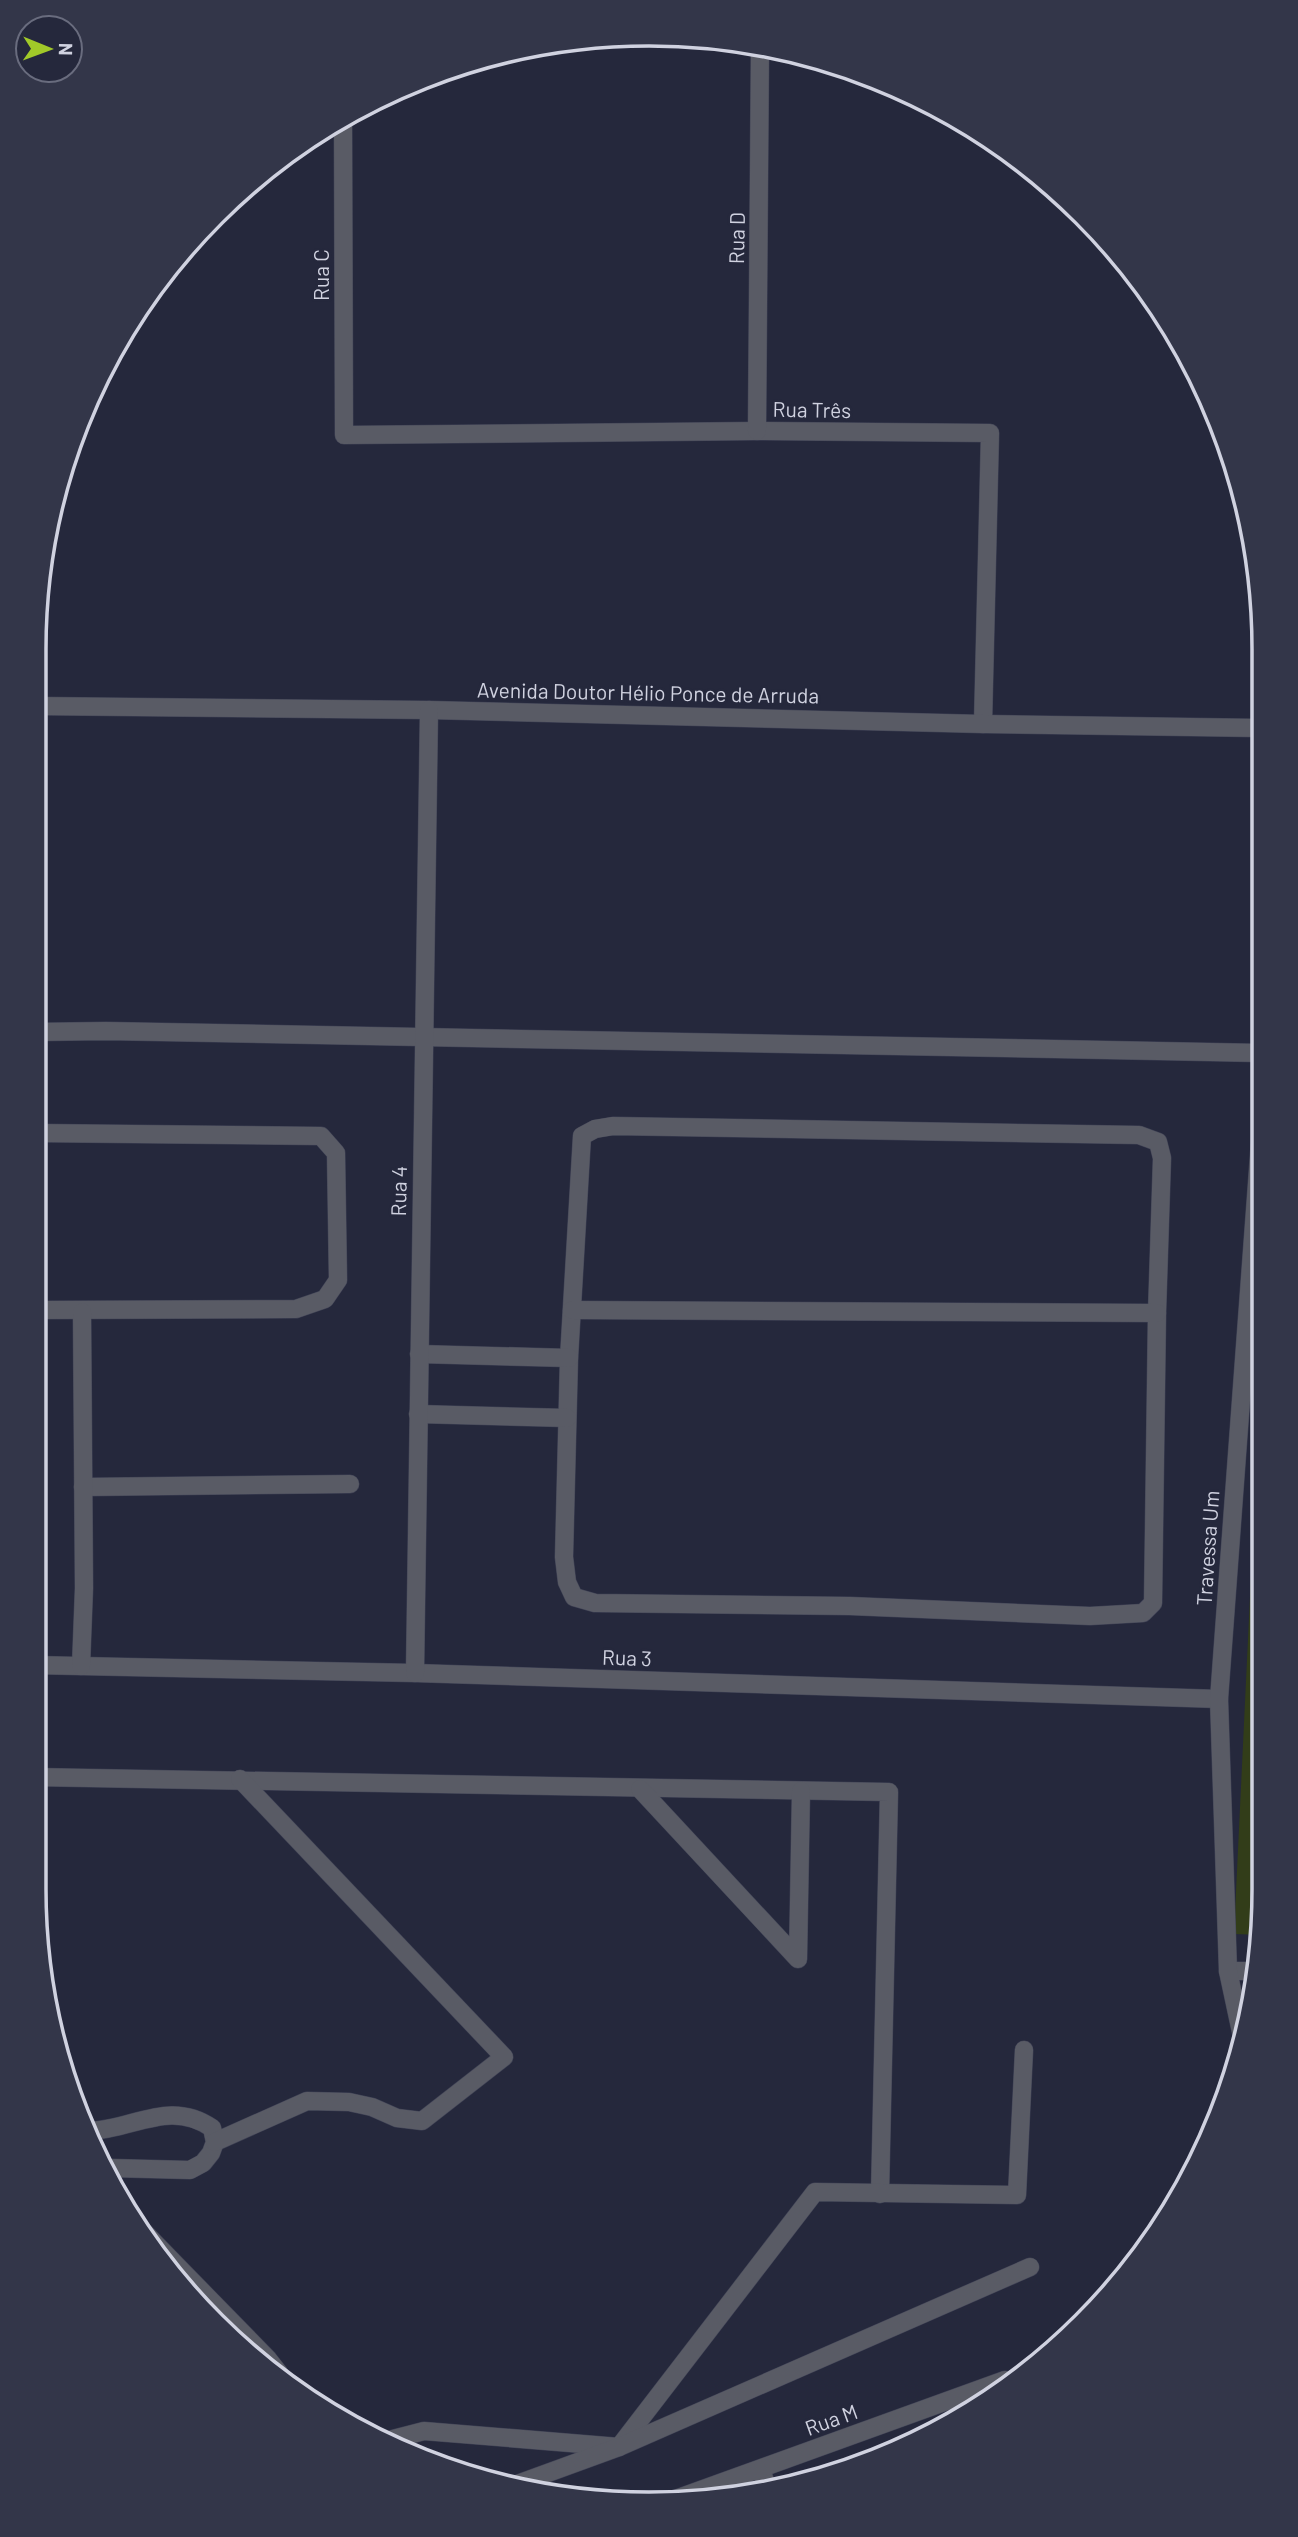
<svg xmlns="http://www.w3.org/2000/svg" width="1298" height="2537" font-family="Barlow,sans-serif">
<rect width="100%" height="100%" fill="#25283c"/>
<!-- green -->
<polygon fill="#323d19" points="1262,1344 1263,1928 1262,1935 1234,1934"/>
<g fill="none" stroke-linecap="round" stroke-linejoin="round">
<!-- minor casing -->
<g stroke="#404356" stroke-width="19">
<g id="minor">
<polyline points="343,115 344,435 757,431 990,433 983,724"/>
<polyline points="757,431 760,46"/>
<polyline points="34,706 429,710 983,724 1260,728"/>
<polyline points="34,1032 106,1031 1261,1053"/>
<polygon points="613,1126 1139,1135 1158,1142 1162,1158 1157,1313 1153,1603 1143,1613 1090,1616 850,1606 595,1603 574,1597 567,1582 564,1557 569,1358 582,1136 595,1129"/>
<polyline points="34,1310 296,1309 325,1299 338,1280 336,1153 321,1136 34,1133"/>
<polyline points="572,1310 1157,1313"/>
<polyline points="419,1354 569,1358"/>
<polyline points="418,1414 567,1418"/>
<polyline points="83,1487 350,1484"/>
<polyline points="33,1665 415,1673 1219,1699"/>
<polyline points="81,1666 84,1588 82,1312"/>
<polyline points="415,1673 429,710"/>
<polyline points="33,1777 889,1792 880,2194"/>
<polyline points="640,1789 798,1959 801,1791"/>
<polyline points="1228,1971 1256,1971"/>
<polyline points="1244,2046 1228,1971 1219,1699 1261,1129"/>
<path d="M 90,2131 C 134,2129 170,2099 212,2128 L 215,2142 L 211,2153 L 203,2163 L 190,2170 L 110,2168"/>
<polyline points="215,2142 307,2101 349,2102 372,2107 397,2118 422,2121 504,2057 240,1779"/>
<polyline points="144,2232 268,2359 279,2373"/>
<polyline points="393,2439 424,2431 619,2447 815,2192 1017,2195 1024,2050"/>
<polyline points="761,2469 767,2487"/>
<polyline points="512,2486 619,2447 1030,2267"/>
<polyline points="673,2500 1005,2380"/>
</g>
</g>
<!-- minor -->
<use href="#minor" stroke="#595b65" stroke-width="18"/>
</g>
<g text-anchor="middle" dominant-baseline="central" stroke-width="5" stroke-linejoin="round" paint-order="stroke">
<!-- street labels -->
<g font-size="21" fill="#d0d2e0" stroke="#25283c">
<text transform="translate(736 238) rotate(-89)">Rua D</text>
<text transform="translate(320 275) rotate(-90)">Rua C</text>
<text transform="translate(812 409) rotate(1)">Rua Três</text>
<text transform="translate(648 692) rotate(1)">Avenida Doutor Hélio Ponce de Arruda</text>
<text transform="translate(398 1191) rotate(-89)">Rua 4</text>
<text transform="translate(1207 1548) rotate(-86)">Travessa Um</text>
<text transform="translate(627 1657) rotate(2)">Rua 3</text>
<text transform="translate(831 2419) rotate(-20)">Rua M</text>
</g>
</g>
<!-- crop -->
<path d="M0 0H1298V2537H0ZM649 46H649A603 603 0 0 1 1252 649V1889A603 603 0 0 1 649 2492H649A603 603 0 0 1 46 1889V649A603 603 0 0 1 649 46Z" fill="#333649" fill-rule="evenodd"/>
<path fill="none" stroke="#d0d2e0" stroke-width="3.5" d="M649 46H649A603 603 0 0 1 1252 649V1889A603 603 0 0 1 649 2492H649A603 603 0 0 1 46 1889V649A603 603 0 0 1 649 46Z"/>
<!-- north arrow -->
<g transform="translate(49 49) rotate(91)"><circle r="33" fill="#25283c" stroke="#696c7e" stroke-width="2"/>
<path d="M0-5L12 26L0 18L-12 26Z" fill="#a1c929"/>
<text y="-10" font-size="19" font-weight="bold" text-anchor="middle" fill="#d0d2e0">N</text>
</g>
</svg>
